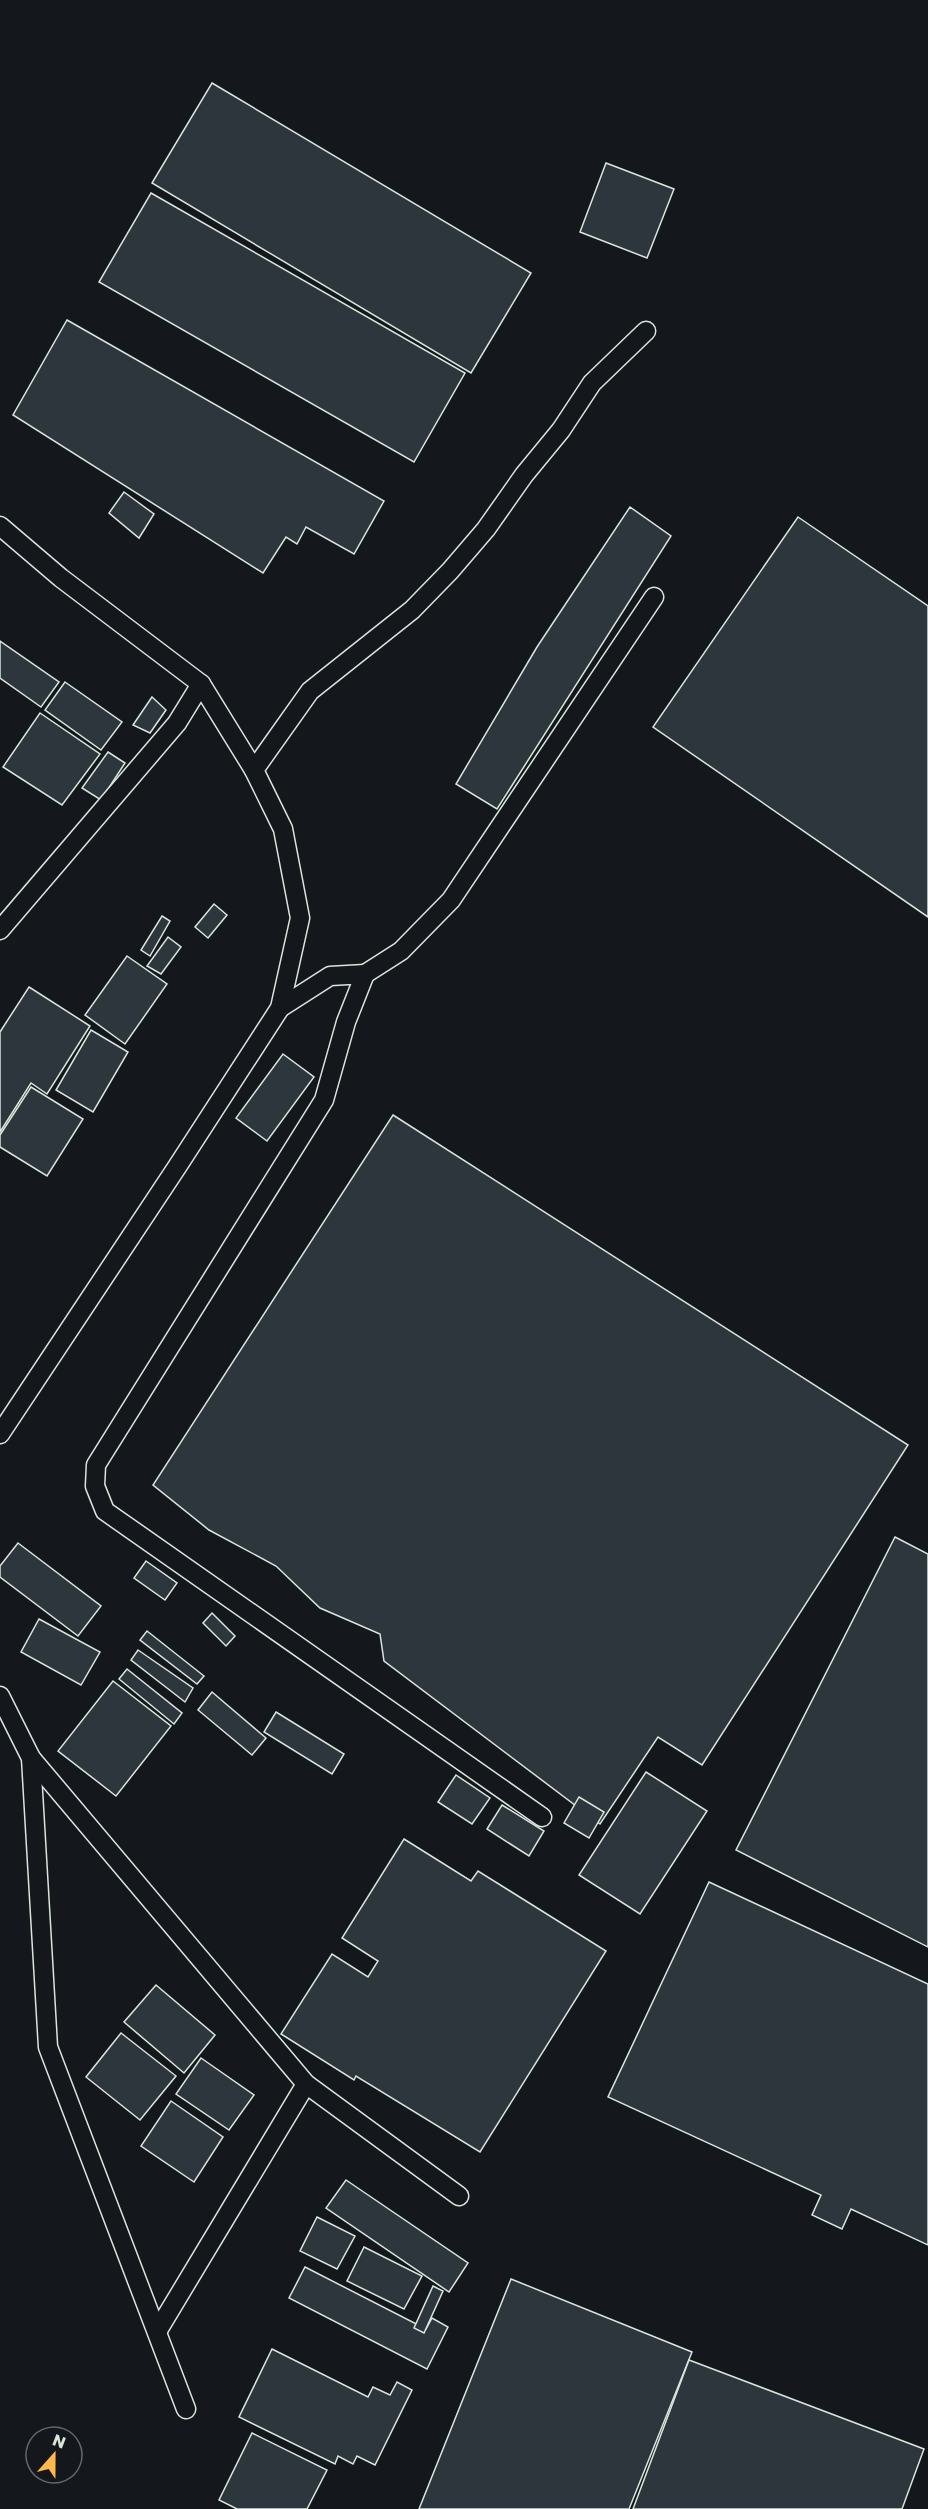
<svg xmlns="http://www.w3.org/2000/svg" width="928" height="2509" font-family="Poppins,sans-serif">
<rect width="100%" height="100%" fill="#14181c"/>
<!-- building -->
<g fill="#2c363c" stroke="#d8e6dc" stroke-width="1.5">
<polygon points="212,83 531,273 471,373 152,183"/>
<polygon points="606,163 674,189 647,258 580,232"/>
<polygon points="151,193 465,373 414,462 99,282"/>
<polygon points="67,320 384,501 354,554 306,527 297,544 286,537 263,573 13,415"/>
<polygon points="124,492 154,514 139,538 109,513"/>
<polygon points="630,507 671,536 497,809 456,784 537,647"/>
<polygon points="798,517 928,606 928,917 653,727"/>
<polygon points="0,641 59,682 41,707 0,678"/>
<polygon points="65,682 122,722 101,750 45,710"/>
<polygon points="152,697 166,710 150,733 133,725"/>
<polygon points="40,713 100,754 62,805 3,767"/>
<polygon points="108,752 125,763 101,800 82,788"/>
<polygon points="214,904 227,915 208,938 195,927"/>
<polygon points="162,916 170,921 150,956 141,950"/>
<polygon points="168,937 181,947 161,974 147,966"/>
<polygon points="127,956 167,984 125,1044 85,1015"/>
<polygon points="29,987 90,1026 47,1094 31,1083 0,1132 0,1032"/>
<polygon points="91,1030 128,1052 93,1112 56,1090"/>
<polygon points="283,1054 314,1077 267,1141 236,1118"/>
<polygon points="31,1087 83,1119 47,1176 0,1147 0,1135"/>
<polygon points="393,1115 908,1445 702,1765 658,1737 600,1824 384,1661 380,1634 320,1608 276,1566 209,1530 153,1485"/>
<polygon points="895,1537 928,1554 928,1947 736,1850"/>
<polygon points="18,1543 101,1606 78,1636 0,1577 0,1566"/>
<polygon points="146,1561 177,1583 165,1600 134,1578"/>
<polygon points="212,1613 235,1636 226,1646 203,1623"/>
<polygon points="39,1619 100,1652 81,1685 21,1652"/>
<polygon points="147,1631 204,1676 197,1684 140,1640"/>
<polygon points="138,1650 193,1688 185,1702 131,1660"/>
<polygon points="127,1669 182,1713 174,1724 119,1679"/>
<polygon points="113,1681 171,1726 116,1796 58,1751"/>
<polygon points="212,1692 266,1738 252,1755 198,1710"/>
<polygon points="276,1712 344,1754 332,1774 264,1732"/>
<polygon points="646,1772 707,1811 640,1914 579,1875"/>
<polygon points="456,1775 490,1798 472,1824 438,1802"/>
<polygon points="579,1797 604,1812 589,1838 564,1823"/>
<polygon points="502,1805 544,1831 529,1856 487,1829"/>
<polygon points="404,1839 471,1881 478,1871 606,1951 480,2152 356,2076 354,2080 281,2034 332,1954 368,1977 378,1961 342,1938"/>
<polygon points="709,1882 928,1984 928,2245 851,2209 842,2229 812,2215 821,2195 608,2097"/>
<polygon points="156,1985 215,2035 184,2073 124,2022"/>
<polygon points="121,2033 176,2076 140,2120 86,2077"/>
<polygon points="201,2058 254,2095 229,2130 176,2094"/>
<polygon points="171,2101 223,2137 194,2182 141,2146"/>
<polygon points="346,2180 468,2263 449,2292 326,2208"/>
<polygon points="317,2217 355,2236 337,2269 300,2251"/>
<polygon points="364,2247 422,2276 404,2309 347,2281"/>
<polygon points="305,2267 426,2329 432,2318 448,2327 427,2369 289,2298"/>
<polygon points="511,2279 692,2352 629,2509 419,2509"/>
<polygon points="433,2286 443,2291 424,2333 414,2328"/>
<polygon points="272,2349 368,2397 373,2387 390,2395 397,2382 412,2390 375,2465 357,2456 353,2464 338,2456 335,2464 239,2417"/>
<polygon points="689,2360 924,2449 902,2509 633,2509"/>
<polygon points="252,2433 327,2470 307,2509 237,2509 219,2500"/>
</g>
<g fill="none" stroke-linecap="round" stroke-linejoin="round">
<!-- lane casing -->
<g stroke="#d8e6dc" stroke-width="21">
<g id="lane">
<polyline points="0,526 61,578 201,684 254,770"/>
<polyline points="0,930 177,723 201,684"/>
<polyline points="365,974 401,951 451,900 654,597"/>
<polyline points="280,1008 330,976 365,974 346,1022 324,1100 96,1465 95,1486 105,1511 542,1817"/>
<polyline points="0,1434 177,1167 280,1008 300,918 283,829 254,770 310,691 412,610 450,571 486,529 524,475 561,430 592,383 646,331"/>
<polyline points="0,1696 31,1758 48,2047 186,2409"/>
<polyline points="31,1758 306,2084 459,2196"/>
<polyline points="158,2330 306,2084"/>
</g>
</g>
<!-- lane -->
<use href="#lane" stroke="#14181c" stroke-width="18"/>
</g>
<!-- north arrow -->
<g transform="translate(54 2455) rotate(21)"><circle r="28" fill="#14181c" stroke="#626a69" stroke-width="1.5"/>
<path d="M0-4.5L10 22L0 15L-10 22Z" fill="#ffb74d"/>
<text y="-9" font-size="16" font-weight="bold" text-anchor="middle" fill="#d8e6dc">N</text>
</g>
</svg>
